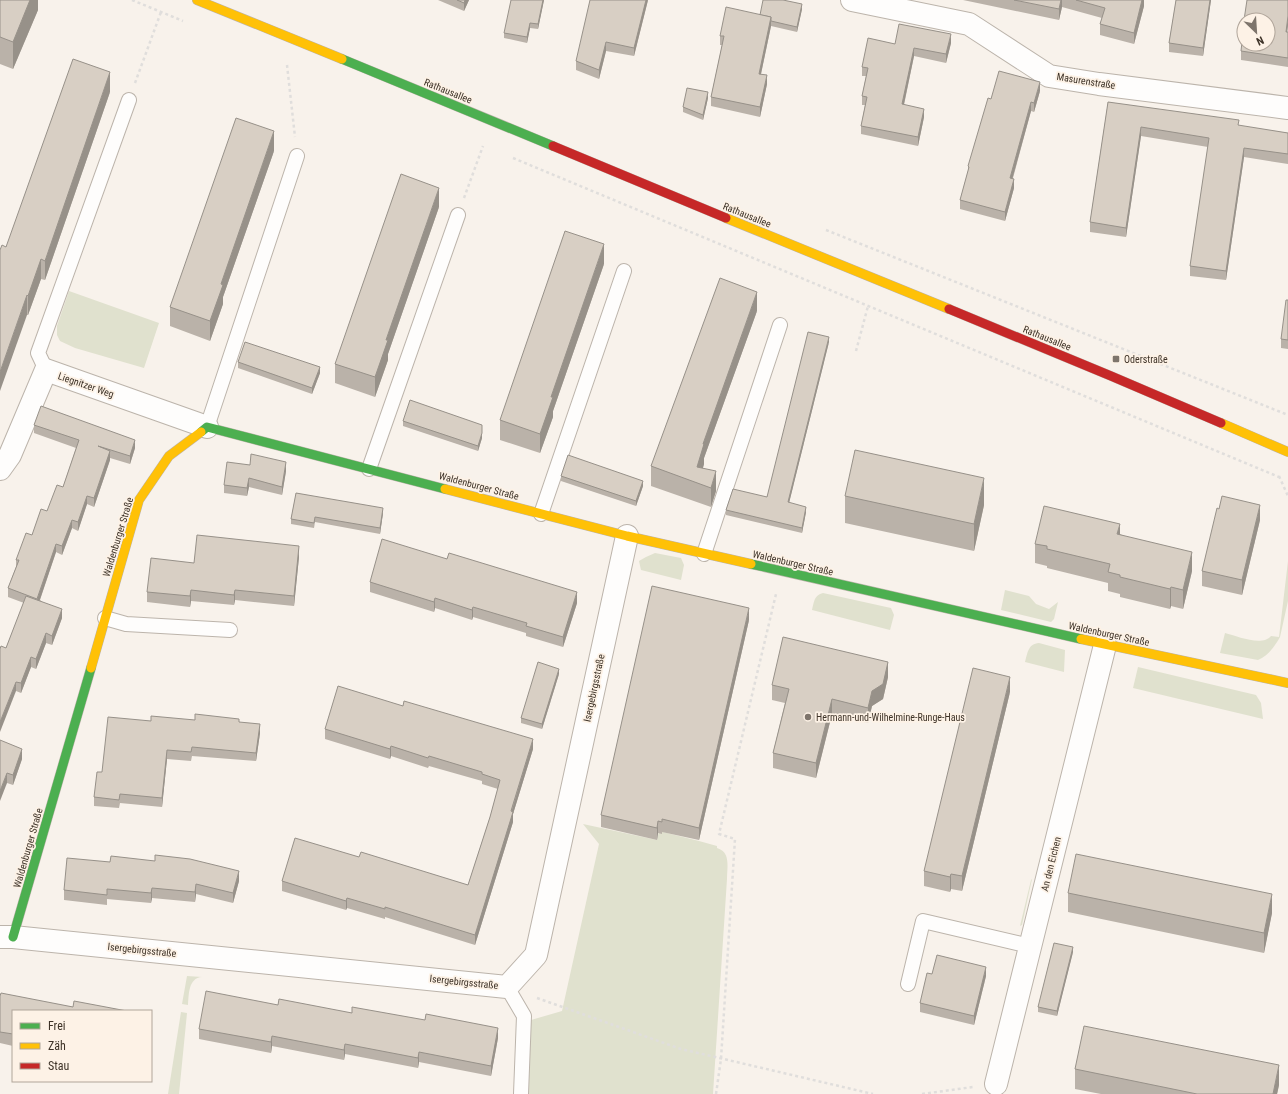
<svg xmlns="http://www.w3.org/2000/svg" width="1288" height="1094" font-family="'Roboto Condensed',sans-serif">
<rect width="100%" height="100%" fill="#f8f2eb"/>
<!-- green -->
<g fill="#e0e1ce">
<polygon points="69,291 159,323 144,368 75,348 60,341 57,335 57,326"/>
<polygon points="655,553 681,558 684,565 681,580 641,570 639,561 646,557"/>
<path d="M 1288,561 L 1288,601 L 1280,637 C 1275,646 1268,656 1258,660 L 1220,653 L 1225,633 C 1237,636 1262,647 1271,636 L 1279,637 Z"/>
<polygon points="1005,590 1029,596 1036,604 1049,609 1058,602 1054,619 1051,622 1001,610"/>
<path d="M 823,593 L 891,608 L 894,615 L 890,630 L 812,610 C 814,602 814,595 823,593 Z"/>
<path d="M 1039,643 L 1065,650 L 1064,672 L 1025,662 C 1028,652 1028,644 1039,643 Z"/>
<polygon points="1138,667 1256,695 1261,703 1263,719 1133,688"/>
<path d="M 583,824 L 657,840 L 659,831 L 699,841 L 717,846 L 717,848 C 731,852 727,867 727,879 L 713,1094 L 526,1094 L 531,1020 L 562,1011 L 599,844 Z"/>
<polygon points="1032,879 1022,925 1020,926 1031,880"/>
<path d="M 187,976 L 202,977 C 188,978 189,995 188,1005 L 182,1004 Z"/>
<polygon points="181,1012 187,1013 179,1094 168,1094"/>
</g>
<g fill="none" stroke-linecap="round" stroke-linejoin="round">
<!-- lane casing -->
<g stroke="#bcb4ab" stroke-width="16">
<g id="lane">
<polyline points="46,370 38,353 129,100"/>
<polyline points="207,427 297,156"/>
<polyline points="369,469 458,215"/>
<polyline points="541,514 624,271"/>
<polyline points="704,554 780,325"/>
<polyline points="105,618 126,624 230,630"/>
<polyline points="908,984 923,921 1030,946"/>
<polyline points="507,987 524,1016 521,1094"/>
</g>
</g>
<!-- street casing -->
<g stroke="#bcb4ab" stroke-width="24">
<g id="street">
<polyline points="852,0 969,24 1049,76 1099,84 1288,108"/>
<polyline points="0,469 10,455 46,370 207,427"/>
<polyline points="0,937 13,937 507,987 536,955 627,536"/>
<polyline points="996,1084 1105,645"/>
</g>
</g>
<!-- fast casing -->
<g stroke="#bcb4ab" stroke-width="10">
<g id="fast">
<polyline points="342,59 553,146"/>
<polyline points="201,432 207,427 445,489"/>
<polyline points="751,564 1081,639"/>
<polyline points="13,937 91,668"/>
</g>
</g>
<!-- slow casing -->
<g stroke="#bcb4ab" stroke-width="10">
<g id="slow">
<polyline points="197,0 342,59"/>
<polyline points="726,218 949,309"/>
<polyline points="1221,423 1288,452"/>
<polyline points="445,489 627,536 751,564"/>
<polyline points="1081,639 1288,683"/>
<polyline points="91,668 139,500 169,456 201,432"/>
</g>
</g>
<!-- jam casing -->
<g stroke="#bcb4ab" stroke-width="10">
<g id="jam">
<polyline points="553,146 726,218"/>
<polyline points="949,309 1111,376 1221,423"/>
</g>
</g>
<!-- path -->
<g stroke="#e0dedc" stroke-width="2.5" stroke-dasharray="3 3" stroke-linecap="butt">
<polyline points="132,0 183,21"/>
<polyline points="287,65 295,137"/>
<polyline points="135,83 161,12"/>
<polyline points="513,158 1279,477"/>
<polyline points="464,198 483,146"/>
<polyline points="826,230 1288,415"/>
<polyline points="856,351 868,306"/>
<polyline points="1279,476 1288,496"/>
<polyline points="537,998 681,1049 873,1094"/>
<polyline points="716,1094 721,1059 735,839 719,834 776,594"/>
<polyline points="922,1094 973,1087"/>
</g>
<!-- lane -->
<use href="#lane" stroke="#fefdfc" stroke-width="14"/>
<!-- street -->
<use href="#street" stroke="#fefdfc" stroke-width="22"/>
<!-- fast -->
<use href="#fast" stroke="#4caf50" stroke-width="9"/>
<!-- slow -->
<use href="#slow" stroke="#ffc107" stroke-width="9"/>
<!-- jam -->
<use href="#jam" stroke="#c62828" stroke-width="9"/>
</g>
<!-- wall -->
<g fill="#bab2a9">
<polygon points="0,0 38,0 38,10 13,69 0,64"/>
<polygon points="438,0 469,0 464,11"/>
<polygon points="544,0 538,29 530,28 527,43 504,38 504,33"/>
<polygon points="648,0 634,56 606,51 599,79 576,70 576,61"/>
<polygon points="963,0 1144,0 1144,6 1134,44 1100,35 1100,24 1102,18 1062,7 1059,20"/>
<polygon points="1176,0 1211,0 1203,56 1169,52 1169,43"/>
<polygon points="1288,0 1288,26 1287,32 1288,32 1288,67 1241,60 1241,51"/>
<polygon points="802,9 797,32 771,26 761,74 767,84 760,117 711,106 711,97 722,45 720,45 720,36 760,15"/>
<polygon points="951,43 946,63 914,56 904,105 924,117 918,146 861,134 861,126 865,105 862,105 862,96 866,76 862,76 862,67 895,44"/>
<polygon points="1040,91 1034,112 1031,111 1013,178 1014,188 1005,221 960,209 960,200 968,171 968,166"/>
<polygon points="110,92 45,280 41,279 28,315 27,315 6,247"/>
<polygon points="708,98 703,120 683,112 683,107"/>
<polygon points="1108,102 1239,126 1288,133 1288,164 1244,157 1226,280 1190,276 1190,266 1208,147 1141,136 1126,237 1090,232 1090,222"/>
<polygon points="274,151 223,297 223,304 210,341 170,326 170,307"/>
<polygon points="439,207 388,354 388,360 375,397 335,383 335,364"/>
<polygon points="604,264 553,411 553,417 540,453 500,440 500,420"/>
<polygon points="1288,300 1288,349 1281,348 1281,339"/>
<polygon points="757,311 704,458 704,464 703,468 716,491 711,507 651,486 651,466"/>
<polygon points="829,342 789,503 806,512 802,533 726,515 726,510 767,497"/>
<polygon points="238,362 320,373 312,394 238,368"/>
<polygon points="403,421 482,438 478,451 403,426"/>
<polygon points="34,425 135,448 130,464 110,458 110,460 94,507 87,504 78,531 72,528 62,555 56,552 40,600 62,618 52,645 46,643 36,669 31,667 21,693 16,691 6,648 24,603 8,597 8,588 16,567 16,560 63,487 76,448 34,433"/>
<polygon points="250,465 286,471 282,495 249,487 247,496 224,493 224,485"/>
<polygon points="561,476 643,486 636,506 561,481"/>
<polygon points="296,493 383,513 380,534 315,522 314,528 291,524 291,519"/>
<polygon points="845,496 984,505 974,551 845,523"/>
<polygon points="1219,509 1260,520 1242,595 1202,586 1202,571"/>
<polygon points="1120,534 1192,571 1183,609 1171,606 1170,609 1120,597 1120,594 1108,591 1108,583 1047,568 1047,566 1035,563 1035,544"/>
<polygon points="299,557 294,606 235,600 234,605 191,601 190,607 147,602 147,592 194,563"/>
<polygon points="370,582 577,603 563,647 526,636 526,633 473,617 472,620 435,608 434,612 370,592"/>
<polygon points="749,620 699,840 662,832 662,834 658,833 657,840 601,827 601,815"/>
<polygon points="559,674 542,729 521,723 521,718"/>
<polygon points="888,677 883,699 872,706 868,723 832,714 816,778 773,768 773,753 785,703 772,700 772,685"/>
<polygon points="1010,692 962,891 951,889 950,892 924,886 924,871"/>
<polygon points="195,720 239,722 260,733 256,761 192,756 191,761 167,759 162,807 120,803 119,808 94,806 94,797 102,772 151,721"/>
<polygon points="325,729 533,749 513,814 513,822 475,945 385,917 385,919 347,908 346,910 282,891 282,881 359,857 468,885 490,817 498,789 482,784 482,781 429,766 428,768 391,756 390,759 325,739"/>
<polygon points="0,740 22,759 13,785 7,783"/>
<polygon points="239,881 233,903 196,894 195,902 152,898 151,903 107,899 107,905 64,900 64,890"/>
<polygon points="1068,893 1272,913 1264,953 1068,912"/>
<polygon points="1073,952 1057,1016 1038,1012 1038,1007"/>
<polygon points="932,974 986,976 974,1025 920,1012 920,1003"/>
<polygon points="0,996 73,1007 13,1011 13,1046 0,1043"/>
<polygon points="278,1005 352,1013 498,1038 491,1076 419,1062 418,1068 345,1054 344,1060 272,1046 271,1053 199,1039 199,1029"/>
<polygon points="1075,1069 1279,1085 1277,1094 1101,1094 1075,1089"/>
</g>
<!-- shaded-wall -->
<g fill="#979189">
<polygon points="30,0 38,0 38,10 13,69 13,42"/>
<polygon points="465,0 469,0 464,11 464,3"/>
<polygon points="543,0 544,0 538,29 538,24"/>
<polygon points="646,0 648,0 634,56 634,48"/>
<polygon points="1061,0 1062,0 1062,7 1059,20 1059,9"/>
<polygon points="1142,0 1144,0 1144,6 1134,44 1134,33"/>
<polygon points="1210,0 1211,0 1203,56 1203,48"/>
<polygon points="802,4 802,9 797,32 797,27"/>
<polygon points="1288,16 1288,25 1286,42 1286,32"/>
<polygon points="771,17 771,26 759,83 759,74"/>
<polygon points="530,23 530,28 527,43 527,37"/>
<polygon points="951,34 951,43 946,63 946,54"/>
<polygon points="606,42 606,51 599,79 599,70"/>
<polygon points="914,48 914,56 902,113 902,104"/>
<polygon points="110,72 110,92 45,280 45,261"/>
<polygon points="767,75 767,84 760,117 760,107"/>
<polygon points="1040,82 1040,91 1034,112 1034,103"/>
<polygon points="708,92 708,98 703,120 703,115"/>
<polygon points="1031,102 1031,111 1010,187 1010,178"/>
<polygon points="924,109 924,117 918,146 918,137"/>
<polygon points="1141,127 1141,136 1126,237 1126,228"/>
<polygon points="274,131 274,151 223,297 223,304 210,341 210,321 221,284"/>
<polygon points="1244,148 1244,157 1226,280 1226,271"/>
<polygon points="1014,179 1014,188 1005,221 1005,212"/>
<polygon points="439,188 439,207 388,354 388,360 375,397 375,377 386,340"/>
<polygon points="604,244 604,264 553,411 553,417 540,453 540,434 551,397"/>
<polygon points="41,259 41,279 28,315 28,296"/>
<polygon points="757,292 757,311 704,458 704,464 698,483 697,467 703,444"/>
<polygon points="27,295 27,315 0,391 0,372"/>
<polygon points="829,337 829,342 788,507 788,502"/>
<polygon points="320,367 320,373 312,394 312,388"/>
<polygon points="482,433 482,438 478,451 478,446"/>
<polygon points="135,440 135,448 130,464 130,456"/>
<polygon points="110,451 110,460 94,507 94,498"/>
<polygon points="286,462 286,471 282,495 282,487"/>
<polygon points="716,471 716,491 711,507 711,488"/>
<polygon points="249,478 249,487 247,496 247,488"/>
<polygon points="984,478 984,505 974,551 974,524"/>
<polygon points="643,481 643,486 636,506 636,501"/>
<polygon points="87,496 87,504 78,531 78,522"/>
<polygon points="1260,505 1260,520 1242,595 1242,580"/>
<polygon points="806,507 806,512 802,533 802,528"/>
<polygon points="383,508 383,513 380,534 380,528"/>
<polygon points="72,520 72,528 62,555 62,546"/>
<polygon points="1120,524 1120,543 1117,534"/>
<polygon points="56,544 56,552 37,608 37,600"/>
<polygon points="299,546 299,557 294,606 294,596"/>
<polygon points="1192,552 1192,571 1183,609 1183,590"/>
<polygon points="1171,587 1171,606 1170,609 1170,589"/>
<polygon points="191,590 191,601 190,607 190,596"/>
<polygon points="235,590 235,600 234,605 234,595"/>
<polygon points="577,592 577,603 563,647 563,637"/>
<polygon points="435,598 435,608 434,612 434,602"/>
<polygon points="473,607 473,617 472,620 472,610"/>
<polygon points="749,608 749,620 699,840 699,828"/>
<polygon points="62,609 62,618 52,645 52,636"/>
<polygon points="46,633 46,643 36,669 36,659"/>
<polygon points="31,657 31,667 21,693 21,683"/>
<polygon points="888,662 888,677 883,699 872,706 868,723 868,708 872,691"/>
<polygon points="559,669 559,674 542,729 542,724"/>
<polygon points="1010,677 1010,692 962,891 962,876"/>
<polygon points="16,682 16,691 0,732 0,722"/>
<polygon points="832,699 832,714 816,778 816,763"/>
<polygon points="260,724 260,733 256,761 256,753"/>
<polygon points="533,739 533,749 513,814 513,822 475,945 475,935"/>
<polygon points="391,746 391,756 390,759 390,749"/>
<polygon points="22,749 22,759 13,785 13,775"/>
<polygon points="167,750 167,759 162,807 162,798"/>
<polygon points="7,773 7,783 0,801 0,791"/>
<polygon points="658,821 658,833 657,840 657,828"/>
<polygon points="239,871 239,881 233,903 233,893"/>
<polygon points="951,874 951,889 950,892 950,877"/>
<polygon points="196,884 196,894 195,902 195,892"/>
<polygon points="152,888 152,898 151,903 151,893"/>
<polygon points="1272,894 1272,913 1264,953 1264,933"/>
<polygon points="347,898 347,908 346,910 346,901"/>
<polygon points="1073,947 1073,952 1057,1016 1057,1011"/>
<polygon points="986,967 986,976 974,1025 974,1016"/>
<polygon points="498,1028 498,1038 491,1076 491,1066"/>
<polygon points="272,1036 272,1046 271,1053 271,1042"/>
<polygon points="345,1044 345,1054 344,1060 344,1050"/>
<polygon points="419,1052 419,1062 418,1068 418,1058"/>
<polygon points="1279,1065 1279,1085 1277,1094 1273,1094"/>
</g>
<!-- building -->
<g fill="#d8cfc4" stroke="#979189">
<polygon points="0,0 30,0 13,42 0,37"/>
<polygon points="457,0 465,0 464,3"/>
<polygon points="511,0 543,0 538,24 530,23 527,37 504,33"/>
<polygon points="590,0 646,0 634,48 606,42 599,70 576,61"/>
<polygon points="763,0 783,0 802,4 797,27 771,21 771,17 760,15"/>
<polygon points="1014,0 1061,0 1059,9"/>
<polygon points="1076,0 1142,0 1134,33 1100,24 1105,8"/>
<polygon points="1176,0 1210,0 1203,48 1169,43"/>
<polygon points="1247,0 1288,0 1288,16 1286,32 1288,32 1288,58 1241,51 1244,24 1244,44 1268,44 1268,20 1244,20"/>
<polygon points="726,7 771,17 759,74 767,75 760,107 711,97 724,36 720,36"/>
<polygon points="899,24 951,34 946,54 914,48 902,104 924,109 918,137 861,126 867,97 862,96 868,68 862,67 868,38 895,44"/>
<polygon points="73,59 110,72 45,261 41,259 28,296 27,295 0,372 0,250 2,245 6,247"/>
<polygon points="999,71 1040,82 1034,103 1031,102 1010,178 1014,179 1005,212 960,200 969,167 968,166 988,98 991,99"/>
<polygon points="687,88 708,92 703,115 683,107"/>
<polygon points="1108,102 1239,120 1238,125 1288,133 1288,154 1244,148 1226,271 1190,266 1209,138 1141,127 1126,228 1090,222"/>
<polygon points="236,118 274,131 221,284 223,285 210,321 170,307"/>
<polygon points="401,174 439,188 386,340 388,340 375,377 335,364"/>
<polygon points="565,231 604,244 551,397 553,397 540,434 500,420"/>
<polygon points="720,278 757,292 703,444 704,444 697,467 716,471 711,488 651,466"/>
<polygon points="1286,300 1288,300 1288,340 1281,339"/>
<polygon points="808,332 829,337 788,502 806,507 802,528 726,510 733,489 767,497"/>
<polygon points="245,342 320,367 312,388 238,362"/>
<polygon points="410,400 482,425 482,433 478,446 403,421"/>
<polygon points="41,406 135,440 130,456 98,446 110,451 94,498 87,496 78,522 72,520 62,546 56,544 37,599 8,588 19,560 16,560 26,533 32,535 41,509 47,511 57,485 63,487 79,440 34,425"/>
<polygon points="855,450 984,478 974,524 845,496"/>
<polygon points="251,454 286,462 282,487 249,478 247,488 224,485 227,462 250,465"/>
<polygon points="568,455 643,481 636,501 561,476"/>
<polygon points="296,493 383,508 380,528 315,517 314,523 291,519"/>
<polygon points="1222,496 1260,505 1242,580 1202,571 1217,508 1219,509"/>
<polygon points="1044,506 1120,524 1117,534 1192,552 1183,590 1171,587 1170,589 1120,577 1120,575 1108,572 1110,564 1047,549 1047,546 1035,544"/>
<polygon points="197,535 299,546 294,596 235,590 234,595 191,590 190,596 147,592 151,558 194,563"/>
<polygon points="382,539 447,559 449,553 577,592 563,637 526,626 527,623 473,607 472,610 435,598 434,602 370,582"/>
<polygon points="652,586 749,608 699,828 662,819 662,822 658,821 657,828 601,815"/>
<polygon points="26,596 62,609 52,636 46,633 36,659 31,657 21,683 16,682 0,722 0,649 1,646 6,648"/>
<polygon points="783,637 888,662 883,684 872,691 868,708 832,699 816,763 773,753 789,689 772,685"/>
<polygon points="538,662 559,669 542,724 521,718"/>
<polygon points="973,668 1010,677 962,876 951,874 950,877 924,871"/>
<polygon points="338,686 403,706 404,701 533,739 511,811 513,812 475,935 385,907 385,909 347,898 346,901 282,881 295,838 359,857 361,852 468,885 490,817 500,780 482,774 482,772 429,756 428,758 391,746 390,749 325,729"/>
<polygon points="195,714 239,719 239,722 260,724 256,753 192,747 191,752 167,750 162,798 120,794 119,800 94,797 97,772 102,772 108,717 151,721 151,716 195,720"/>
<polygon points="0,740 22,749 13,775 7,773 0,791"/>
<polygon points="1076,854 1272,894 1264,933 1068,893"/>
<polygon points="155,855 190,859 239,871 233,893 196,884 195,892 152,888 151,893 107,889 107,895 64,890 67,858 110,862 111,856 155,861"/>
<polygon points="1054,943 1073,947 1057,1011 1038,1007"/>
<polygon points="937,955 986,967 974,1016 920,1003 927,973 932,974"/>
<polygon points="206,991 278,1005 279,999 352,1013 352,1007 425,1020 426,1014 498,1028 491,1066 419,1052 418,1058 345,1044 344,1050 272,1036 271,1042 199,1029"/>
<polygon points="1,993 73,1007 74,1001 127,1011 13,1011 13,1034 0,1032 0,996"/>
<polygon points="1084,1026 1279,1065 1273,1094 1197,1094 1075,1069"/>
</g>
<!-- markers -->
<g fill="#7e756c" stroke="#fdf2e6" stroke-width="1.5">
<rect x="1112" y="355" width="8" height="8" rx="2"/>
<circle cx="808" cy="717" r="4"/>
</g>
<g text-anchor="middle" dominant-baseline="central" stroke-width="3.5" stroke-linejoin="round" paint-order="stroke">
<!-- street labels -->
<g font-size="10" fill="#3d3227" stroke="#fdf2e6">
<text transform="translate(1086 81) rotate(9)">Masurenstraße</text>
<text transform="translate(448 91) rotate(22)">Rathausallee</text>
<text transform="translate(747 215) rotate(22)">Rathausallee</text>
<text transform="translate(1047 338) rotate(22)">Rathausallee</text>
<text transform="translate(86 385) rotate(19)">Liegnitzer Weg</text>
<text transform="translate(479 486) rotate(15)">Waldenburger Straße</text>
<text transform="translate(118 537) rotate(-73)">Waldenburger Straße</text>
<text transform="translate(793 563) rotate(13)">Waldenburger Straße</text>
<text transform="translate(1109 634) rotate(12)">Waldenburger Straße</text>
<text transform="translate(594 688) rotate(-78)">Isergebirgsstraße</text>
<text transform="translate(28 848) rotate(-74)">Waldenburger Straße</text>
<text transform="translate(1051 864) rotate(-76)">An den Eichen</text>
<text transform="translate(142 950) rotate(6)">Isergebirgsstraße</text>
<text transform="translate(464 982) rotate(6)">Isergebirgsstraße</text>
</g>
<!-- poi labels -->
<g font-size="10" fill="#3d3227" stroke="#fdf2e6" text-anchor="start">
<text x="1124" y="359">Oderstraße</text>
<text x="816" y="717">Hermann-und-Wilhelmine-Runge-Haus</text>
</g>
</g>
<!-- legend -->
<rect x="12" y="1010" width="140" height="72" fill="#fdf2e6" stroke="#b0a59a"/>
<rect x="20" y="1023" width="20" height="6" fill="#4caf50" stroke="#b0a59a"/>
<text x="48" y="1030" font-size="12" fill="#3d3227">Frei</text>
<rect x="20" y="1043" width="20" height="6" fill="#ffc107" stroke="#b0a59a"/>
<text x="48" y="1050" font-size="12" fill="#3d3227">Zäh</text>
<rect x="20" y="1063" width="20" height="6" fill="#c62828" stroke="#b0a59a"/>
<text x="48" y="1070" font-size="12" fill="#3d3227">Stau</text>
<!-- north arrow -->
<g transform="translate(1256 32) rotate(155)"><circle r="19" fill="#fdf2e6" stroke="#b0a59a"/>
<path d="M0-3L7 15L0 10L-7 15Z" fill="#7e756c"/>
<text y="-6" font-size="11" font-weight="bold" text-anchor="middle" fill="#3d3227">N</text>
</g>
</svg>
